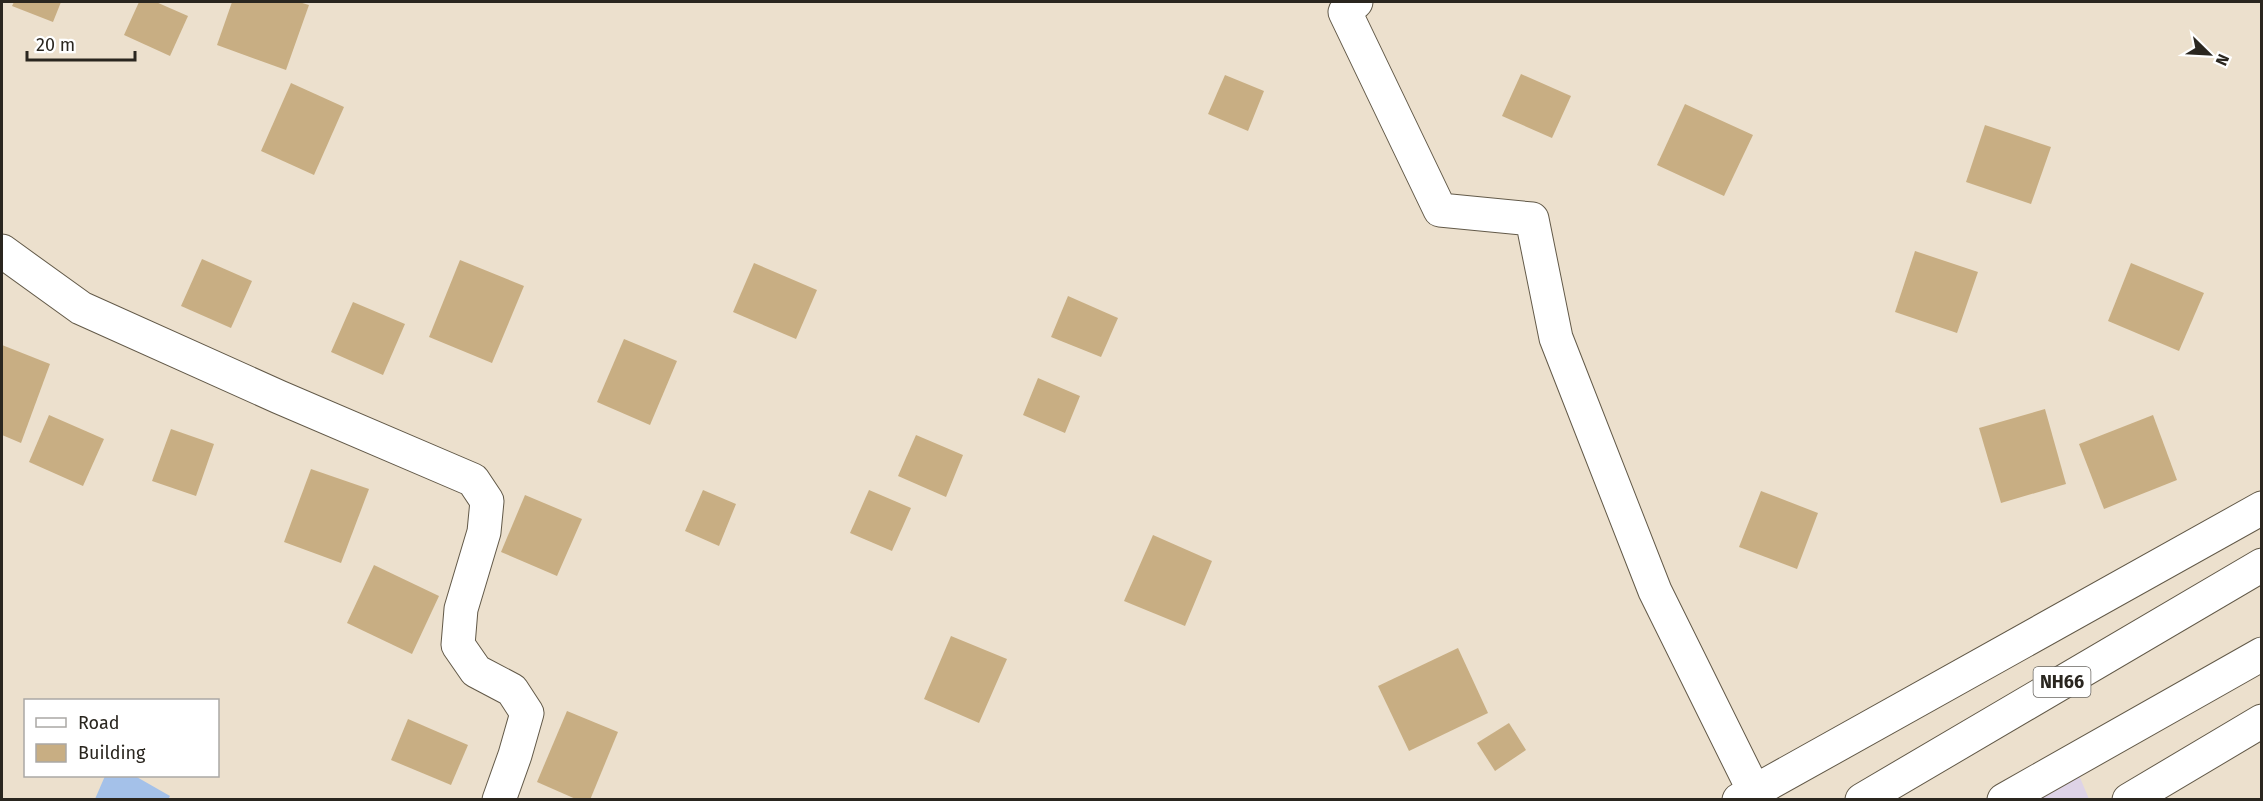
<svg xmlns="http://www.w3.org/2000/svg" width="2263" height="801" font-family="'Fira Sans',sans-serif">
<rect width="100%" height="100%" fill="#ece0cd"/>
<!-- education -->
<polygon fill="#ded3e7" points="2073,761 2089,799 2011,800"/>
<!-- water -->
<polygon fill="#a4c1e9" points="105,776 135,776 170,796 168,800 95,799"/>
<!-- building -->
<g fill="#c8ae83">
<polygon points="14,2 61,2 53,22 12,6"/>
<polygon points="139,2 156,2 188,16 170,56 124,35"/>
<polygon points="232,2 299,2 309,5 286,70 217,45"/>
<polygon points="1521,74 1571,96 1552,138 1502,116"/>
<polygon points="1225,75 1264,91 1248,131 1208,114"/>
<polygon points="291,83 344,107 314,175 261,151"/>
<polygon points="1685,104 1753,135 1724,196 1657,165"/>
<polygon points="1985,125 2051,147 2031,204 1966,182"/>
<polygon points="1915,251 1978,272 1957,333 1895,312"/>
<polygon points="202,259 252,281 231,328 181,306"/>
<polygon points="460,260 524,286 492,363 429,337"/>
<polygon points="754,263 817,290 796,339 733,312"/>
<polygon points="2131,263 2204,293 2179,351 2108,321"/>
<polygon points="1068,296 1118,318 1101,357 1051,337"/>
<polygon points="353,302 405,324 383,375 331,352"/>
<polygon points="624,339 677,361 650,425 597,402"/>
<polygon points="2,345 50,364 21,443 2,435"/>
<polygon points="1038,378 1080,396 1065,433 1023,415"/>
<polygon points="2045,409 2066,484 2001,503 1979,428"/>
<polygon points="49,415 104,439 83,486 29,462"/>
<polygon points="2153,415 2177,480 2104,509 2079,444"/>
<polygon points="171,429 214,444 196,496 152,481"/>
<polygon points="916,435 963,455 946,497 898,476"/>
<polygon points="311,469 369,489 341,563 284,542"/>
<polygon points="703,490 736,504 719,546 685,531"/>
<polygon points="869,490 911,508 892,551 850,533"/>
<polygon points="1761,491 1818,513 1797,569 1739,547"/>
<polygon points="525,495 582,519 557,576 501,552"/>
<polygon points="1153,535 1212,561 1185,626 1124,601"/>
<polygon points="374,565 439,596 412,654 347,623"/>
<polygon points="951,636 1007,659 979,723 924,699"/>
<polygon points="1458,648 1488,713 1409,751 1378,686"/>
<polygon points="567,711 618,732 590,800 578,800 537,782"/>
<polygon points="408,719 468,745 451,785 391,760"/>
<polygon points="1509,723 1526,750 1495,771 1477,743"/>
</g>
<g fill="none" stroke-linecap="round" stroke-linejoin="round">
<!-- street casing -->
<g stroke="#625948" stroke-width="35">
<g id="street">
<polyline points="1356,2 1345,12 1440,210 1532,219 1556,338 1655,591 1754,791"/>
<polyline points="2,251 81,308 279,397 473,480 487,501 484,532 461,609 458,645 476,671 512,690 527,713 515,755 499,800"/>
</g>
</g>
<!-- secondary casing -->
<g stroke="#625948" stroke-width="35">
<g id="secondary">
<polyline points="1739,800 2262,508"/>
<polyline points="2129,800 2262,721"/>
</g>
</g>
<!-- highway casing -->
<g stroke="#625948" stroke-width="35">
<g id="highway">
<polyline points="1862,800 2262,565"/>
<polyline points="2004,800 2262,654"/>
</g>
</g>
<!-- street -->
<use href="#street" stroke="#fff" stroke-width="33"/>
<!-- secondary -->
<use href="#secondary" stroke="#fff" stroke-width="33"/>
<!-- highway -->
<use href="#highway" stroke="#fff" stroke-width="33"/>
</g>
<g text-anchor="middle" dominant-baseline="central" stroke-width="5" stroke-linejoin="round" paint-order="stroke">
<!-- shield labels -->
<rect fill="#fff" stroke="#6a6762" stroke-width="1.5" x="2033.5" y="667" width="57" height="30" rx="4.5"/>
<g font-size="18" font-weight="bold" fill="#2a261f">
<text x="2062" y="682">NH66</text>
</g>
</g>
<!-- border -->
<rect width="2263" height="801" fill="none" stroke="#2a261f" stroke-width="6"/>
<!-- legend -->
<rect x="24" y="699" width="195" height="78" fill="#ffffff" stroke="#aaa8a5" stroke-width="1.5"/>
<rect x="36" y="718" width="30" height="9" fill="#ffffff" stroke="#aaa8a5" stroke-width="1.5"/>
<text x="78" y="729" font-size="18" fill="#2a261f">Road</text>
<rect x="36" y="744" width="30" height="18" fill="#c8ae83" stroke="#aaa8a5" stroke-width="1.5"/>
<text x="78" y="759" font-size="18" fill="#2a261f">Building</text>
<!-- north arrow -->
<g transform="translate(2209 54) rotate(114)" stroke="#ffffff" stroke-width="4.5" paint-order="stroke">
<path d="M0-4.5L10 22L0 15L-10 22Z" fill="#2a261f"/>
<text y="-9" font-size="16" font-weight="bold" text-anchor="middle" fill="#2a261f">N</text>
</g>
<!-- scale -->
<path d="M27 51v9h108v-9" fill="none" stroke="#2a261f" stroke-width="3"/>
<text x="36" y="51" font-size="18" fill="#2a261f" stroke="#ffffff" stroke-width="4.5" paint-order="stroke">20 m</text>
</svg>
